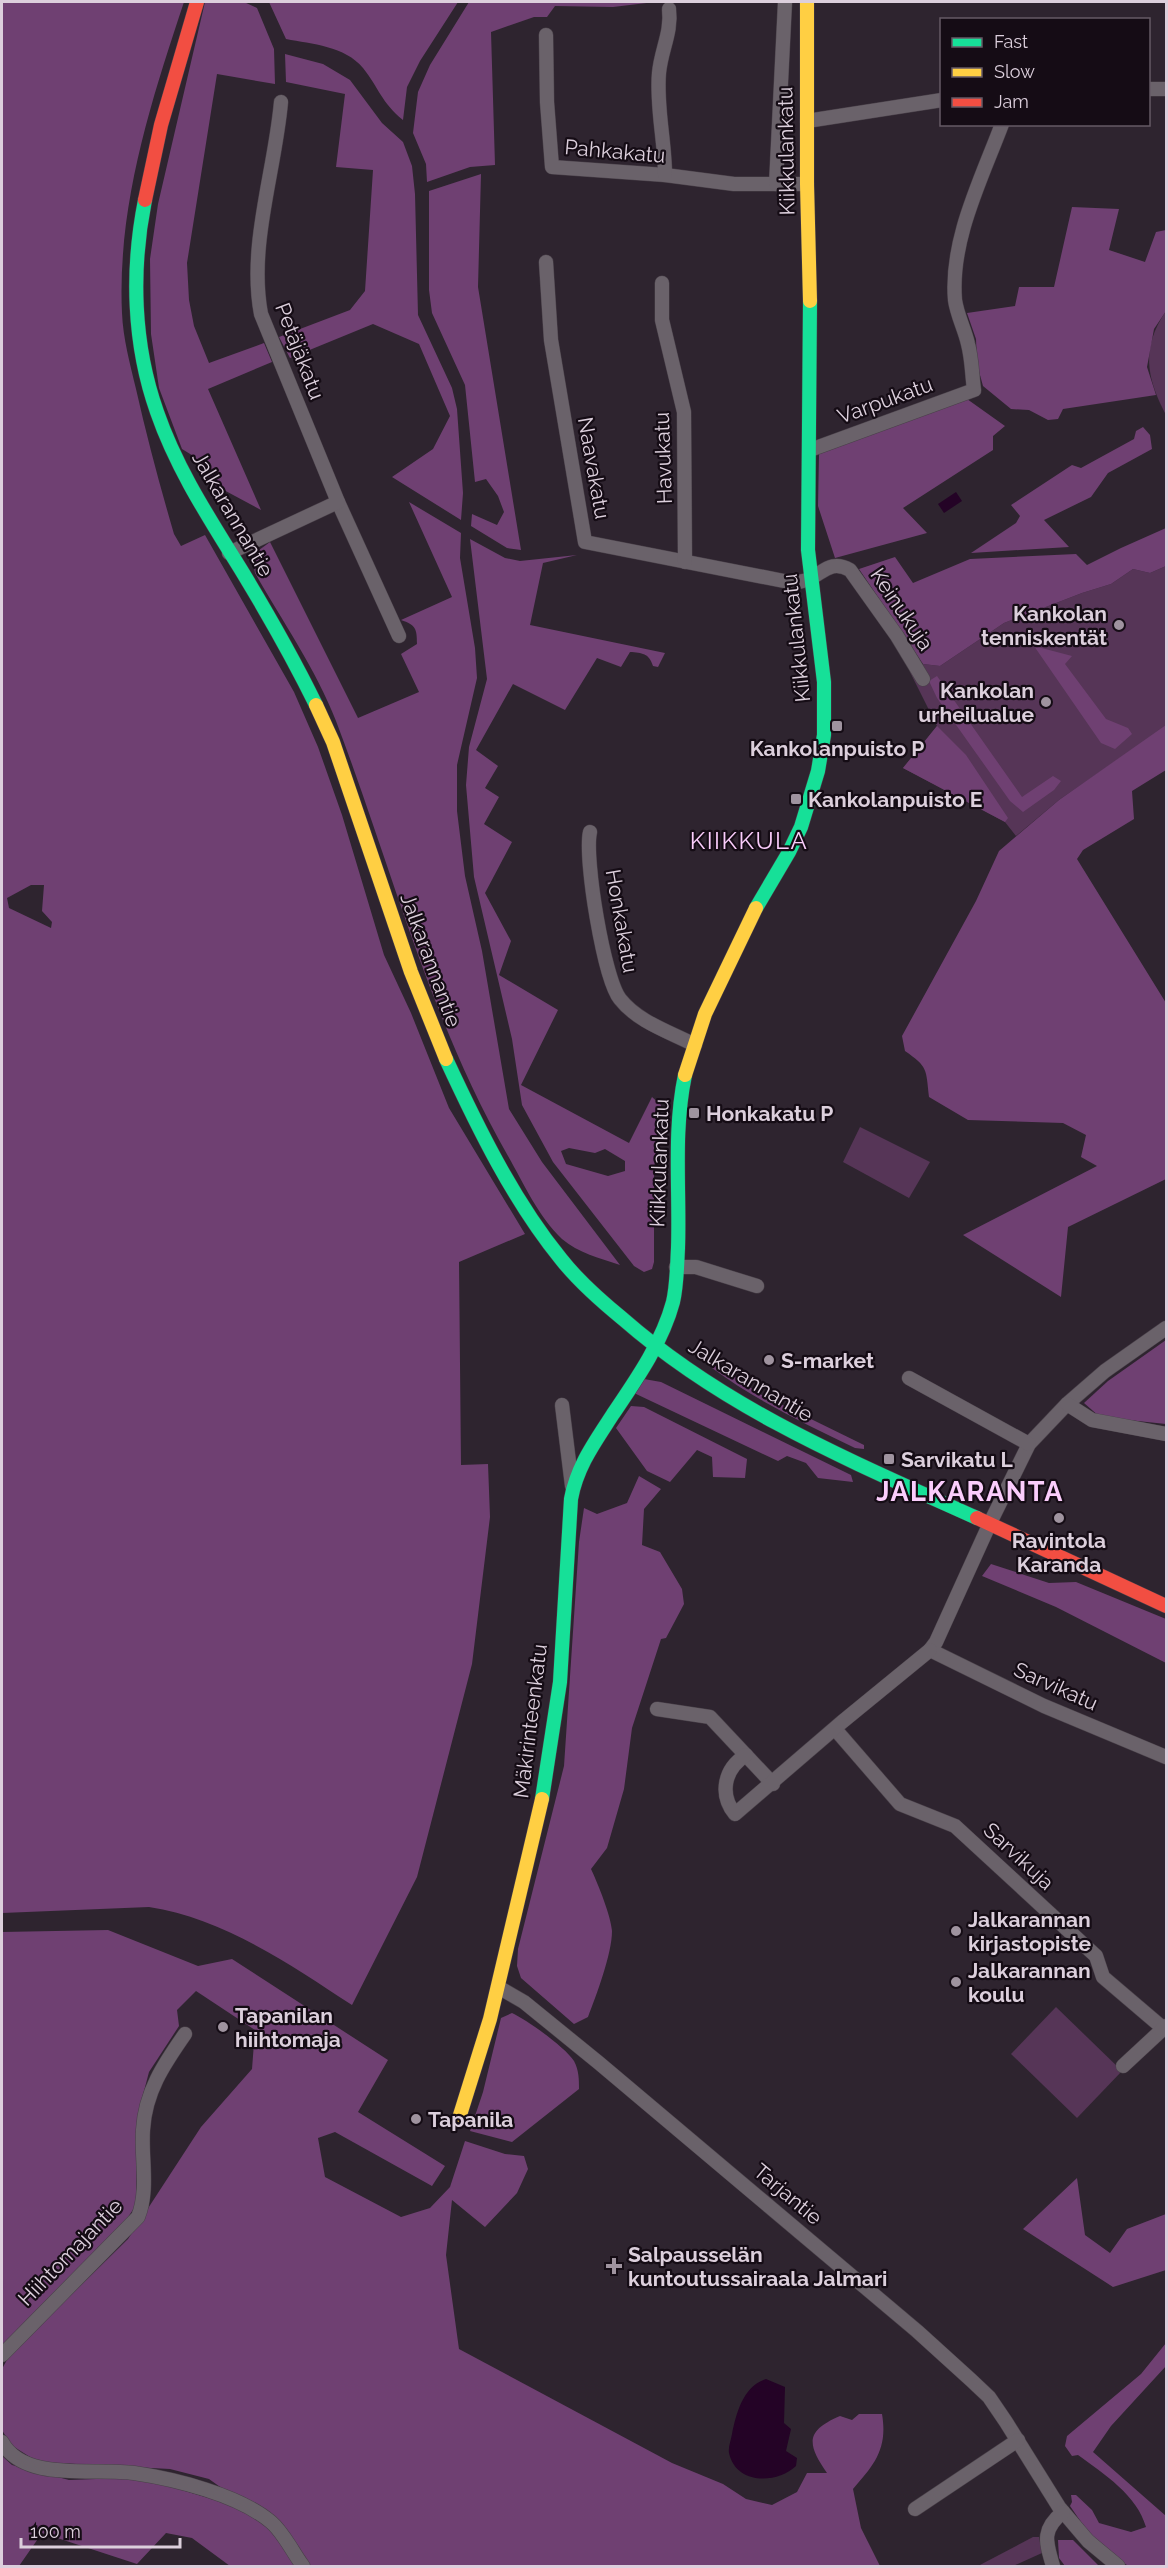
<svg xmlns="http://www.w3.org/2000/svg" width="1168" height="2568" font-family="Raleway,sans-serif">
<rect width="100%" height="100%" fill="#2e242f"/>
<!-- green -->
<g fill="#563557">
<path d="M 1166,311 L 1166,415 C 1146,377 1141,348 1166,311 Z"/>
<polygon points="1166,566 1166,725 1165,727 1059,800 1016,836 1005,822 903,768 937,726 910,672 923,664 940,666 1004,623 1082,593 1111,584 1133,569 1150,573"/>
<polygon points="860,1127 930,1162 909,1198 843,1162"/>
<polygon points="1056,2007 1122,2071 1077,2118 1011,2054"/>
<polygon points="1033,2537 1039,2537 1042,2553 1013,2566 978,2566"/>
</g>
<!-- forest -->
<g fill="#6f4072" fill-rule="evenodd">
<path d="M 2,2 L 184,2 C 151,101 117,206 122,313 C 123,338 130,364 136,389 C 147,438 160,486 174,534 L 181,546 L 205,535 L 294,692 L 318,747 L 342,815 L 384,955 L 411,1013 L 449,1108 L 525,1234 L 459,1262 L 461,1465 L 488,1464 L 490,1517 L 472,1664 L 417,1877 L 352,2005 C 291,1965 223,1918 149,1907 L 2,1913 ZM 31,885 L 44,885 L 42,911 L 52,922 L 51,928 L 9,908 L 7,898 Z"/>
<polygon points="205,2 244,2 257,8 274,49 275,84 217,74 187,263 189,300 194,326 209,363 264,343 272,362 208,389 261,510 207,481 195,457 182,449 159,388 151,334 150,259 158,204"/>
<path d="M 269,2 L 458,2 L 420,61 L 407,87 L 403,120 C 381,102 379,88 363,68 C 345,46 312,44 286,39 Z"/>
<polygon points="469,2 655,2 613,7 555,6 547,17 534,17 491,32 495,165 470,167 427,182 426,164 413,133 418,92 430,65"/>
<polygon points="285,54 323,64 350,80 382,123 403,142 412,166 415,194 418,315 452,388 457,409 463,493 461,520 392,477 433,449 450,416 419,344 373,324 290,358 279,337 350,310 365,291 373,170 336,167 345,94 286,82"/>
<polygon points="481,174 478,287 521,550 507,548 471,526 472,514 497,525 504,512 498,496 486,479 475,482 465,385 432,313 429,290 429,191"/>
<polygon points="1072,207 1119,209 1109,250 1145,262 1156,232 1166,230 1166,311 1154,329 1147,367 1156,395 1063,409 1058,419 1048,420 1029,410 1011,409 983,386 977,364 976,339 967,313 1015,306 1019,287 1054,287"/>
<polygon points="967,399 1005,426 993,436 993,450 903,508 927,533 835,558 818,506 819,454"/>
<polygon points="1143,427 1150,435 1152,449 1108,473 1091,497 1044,520 1069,547 971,553 1016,523 1020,516 1011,505 1072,465 1081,468 1134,439 1136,431"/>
<path d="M 409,502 L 461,533 L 460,558 L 475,648 L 477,678 L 457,765 L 457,811 L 465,876 L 482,951 L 509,1109 L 542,1162 L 620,1265 C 600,1258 578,1253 562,1239 C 538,1216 524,1184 508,1156 C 429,1018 392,868 336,721 C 316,669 282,621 255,573 L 253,562 L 255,553 L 270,542 L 358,718 L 419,692 L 401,654 L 417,644 C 417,629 416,625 401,620 L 452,597 Z"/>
<polygon points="1166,528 1166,566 1150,573 1133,569 1111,584 1082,593 1004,623 940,666 923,664 859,569 895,557 913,583 970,559 1076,554 1087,565 1121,548"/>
<path d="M 470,539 L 505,558 L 520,561 L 577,555 L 543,563 L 530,625 L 665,653 L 658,667 L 653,666 C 649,653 642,653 630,652 L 621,667 L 597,658 L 565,710 L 513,684 L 476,750 L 498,766 L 485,788 L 499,797 L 484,824 L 512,842 L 485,893 L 511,941 L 499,975 L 558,1010 L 521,1085 L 629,1143 L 652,1097 L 661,1105 L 654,1170 L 654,1262 L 652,1269 L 644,1272 L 634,1266 L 553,1162 L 522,1105 L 512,1039 L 474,877 L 466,785 L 469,747 L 487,679 ZM 569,1148 L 595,1153 L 605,1149 L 625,1161 L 625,1171 L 608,1176 L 566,1164 L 561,1151 Z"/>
<polygon points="1034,646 1072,656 1065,664 1106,719 1128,728 1132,734 1115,749 1101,743"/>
<polygon points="937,676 1022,797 1053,776 1061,781 1054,790 1023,812 1010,801 937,698 929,681"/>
<path d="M 1166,725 L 1166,770 L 1132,791 L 1134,819 L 1083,850 L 1077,859 L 1166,1003 L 1166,1179 L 1068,1227 L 1061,1297 L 963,1235 L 1097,1166 L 1081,1157 L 1086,1135 L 1063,1123 L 968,1120 L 929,1097 C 926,1069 928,1067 905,1051 L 902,1036 L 976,901 L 999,851 L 1059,800 Z"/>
<polygon points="937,726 966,755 1008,818 1005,822 903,768"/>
<polygon points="1166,1340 1166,1424 1100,1417 1084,1403 1108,1381"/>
<path d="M 710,1364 L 717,1364 L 758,1393 L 864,1445 L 864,1449 L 855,1448 C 805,1424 757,1401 712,1368 Z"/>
<polygon points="644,1379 661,1382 851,1475 853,1482 818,1478 806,1463 787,1456 778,1461 634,1393"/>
<polygon points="631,1406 644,1407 747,1459 745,1478 713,1477 712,1457 697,1450 670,1482 647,1471 616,1428"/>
<path d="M 639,1476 L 661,1489 L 644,1509 L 642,1545 L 660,1552 L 682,1589 L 684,1604 L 666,1638 L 661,1639 L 632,1728 L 624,1789 L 607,1848 L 591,1869 C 598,1884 611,1916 612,1931 C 612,1954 596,1996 588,2017 L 574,2024 L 521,1978 L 517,1966 L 518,1949 L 564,1766 L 579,1542 L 584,1508 L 597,1514 L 627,1503 Z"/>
<polygon points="991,1564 1049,1583 1076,1582 1166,1619 1166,1663 1056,1607 982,1576"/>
<path d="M 108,1930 L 198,1966 L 232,1959 L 388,2060 L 358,2112 L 445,2166 L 432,2186 L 335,2132 L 318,2138 L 325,2177 L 401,2217 L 430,2208 L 450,2187 L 465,2141 L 505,2154 L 524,2156 L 528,2169 L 517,2193 L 485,2227 L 452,2200 L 446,2255 L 459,2349 L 672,2463 L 723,2484 L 746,2499 L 772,2505 L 797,2492 L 807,2473 L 827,2473 C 807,2444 805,2431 840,2416 L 852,2420 L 859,2414 L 882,2414 C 888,2449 874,2465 853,2489 L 861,2528 L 880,2566 L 310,2566 L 301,2555 L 230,2494 L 209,2479 L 170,2469 L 38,2462 L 11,2445 L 2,2430 L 2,2369 L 9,2356 L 128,2239 L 201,2127 L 252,2069 L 255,2030 L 196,1991 L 177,2010 L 179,2026 L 149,2072 L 138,2114 L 136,2205 L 119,2231 L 2,2347 L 2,1932 Z"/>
<path d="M 512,2013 C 527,2020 565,2047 574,2061 C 579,2070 579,2080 579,2089 L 512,2142 L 470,2131 L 483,2092 L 501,2018 Z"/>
<polygon points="1077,2178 1085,2235 1110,2253 1127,2229 1166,2214 1166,2270 1113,2287 1023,2229"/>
<path d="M 1166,2343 L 1166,2366 L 1111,2426 L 1093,2452 L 1166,2516 L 1166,2566 L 1129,2566 L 1125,2564 L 1090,2535 L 1070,2506 L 1072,2502 L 1071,2495 L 1076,2495 L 1092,2510 L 1099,2523 L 1131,2532 L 1146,2527 C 1137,2495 1104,2474 1078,2455 L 1072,2456 L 1065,2446 L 1067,2436 L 1141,2374 Z"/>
<polygon points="2,2456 12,2465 69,2480 122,2478 162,2484 245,2509 269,2525 299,2566 230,2566 192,2538 166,2533 137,2564 42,2533 19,2566 2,2566"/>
<polygon points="1058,2540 1073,2540 1099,2566 1065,2566 1059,2558"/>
</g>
<!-- water -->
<g fill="#240326">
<polygon points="956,492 962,501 944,513 938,504"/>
<path d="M 766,2379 L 785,2387 L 784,2423 L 791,2429 L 786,2451 L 797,2458 L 796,2466 C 777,2484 736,2485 729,2453 C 728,2447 731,2440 732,2434 C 736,2414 743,2386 766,2379 Z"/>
</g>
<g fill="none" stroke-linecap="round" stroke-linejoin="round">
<!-- street casing -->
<g stroke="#494049" stroke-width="15">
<g id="street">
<polyline points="546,35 547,102 552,167 665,175 734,184 807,184"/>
<polyline points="1148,89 1166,89"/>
<polyline points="807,121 942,100"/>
<path d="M 665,175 C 665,141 656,107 659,73 C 661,50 672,32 669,9"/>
<polyline points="776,184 785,2"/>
<path d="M 546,262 L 551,340 L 585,542 L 794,583 C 798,582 805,581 809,579 C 823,573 831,559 850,570 L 897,636 L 923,679"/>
<polyline points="662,283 662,320 684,412 685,562"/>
<path d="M 810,450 L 974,390 C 972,375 972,359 968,344 C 965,330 957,315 955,300 C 950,240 981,180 1002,124"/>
<polyline points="338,502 399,636"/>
<path d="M 229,553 L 338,502 L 261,314 C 248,246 275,171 281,102"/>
<path d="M 590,832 C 584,858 604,979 620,999 C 638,1022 670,1032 695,1045"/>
<polyline points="676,1267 696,1267 757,1286"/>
<polyline points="1166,1328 1105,1371 1067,1404 1029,1444 990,1523 936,1642 930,1650 1044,1706 1166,1757"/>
<polyline points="909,1378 1029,1444"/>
<polyline points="1067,1404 1092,1420 1166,1434"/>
<polyline points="562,1405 572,1486"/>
<polyline points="657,1709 710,1717 773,1784"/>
<polyline points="835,1729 900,1804 955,1826 1096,1956 1103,1977 1164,2029"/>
<path d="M 746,1755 C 724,1769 719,1794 735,1814 L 842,1722 L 930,1650"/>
<polyline points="498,1987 524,2002 599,2063 917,2331 971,2380 989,2397 1006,2422 1059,2507 1088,2541 1118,2566"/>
<polyline points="1123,2066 1166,2026"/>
<path d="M 2,2355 L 138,2217 C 149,2190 141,2158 143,2130 C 145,2092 164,2064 185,2034"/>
<path d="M 2,2442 C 24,2483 96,2467 134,2473 C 175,2479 239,2495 271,2522 C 284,2533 293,2553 303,2566"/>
<polyline points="915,2509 1018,2440"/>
<path d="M 1053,2566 C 1046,2542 1041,2530 1063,2512"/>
</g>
</g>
<!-- fast casing -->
<g stroke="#494049" stroke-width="15">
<g id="fast">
<path d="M 145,200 C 131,270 133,344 157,412 C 177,470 211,521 243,573 C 269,616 294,660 316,705"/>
<polyline points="756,908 789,852 801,827 818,771 824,735 824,682 808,550 810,301"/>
<path d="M 446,1059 C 478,1128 513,1200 561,1259 C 579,1282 601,1301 623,1319 C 727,1410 853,1462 977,1518"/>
<path d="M 542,1799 L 560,1682 L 571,1499 C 577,1466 595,1442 613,1414 C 636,1380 662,1343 673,1302 C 677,1285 677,1266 678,1248 C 680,1190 673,1132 685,1075"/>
</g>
</g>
<!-- slow casing -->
<g stroke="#494049" stroke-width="15">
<g id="slow">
<polyline points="807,2 807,184 810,301"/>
<polyline points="316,705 333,742 411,972 446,1059"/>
<polyline points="685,1075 705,1014 756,908"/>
<polyline points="460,2115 490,2019 542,1799"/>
</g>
</g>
<!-- jam casing -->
<g stroke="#494049" stroke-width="15">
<g id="jam">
<polyline points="145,200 161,125 197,2"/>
<polyline points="977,1518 1166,1606"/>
</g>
</g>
<!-- street -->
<use href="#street" stroke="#6a626a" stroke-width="14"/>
<!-- fast -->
<use href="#fast" stroke="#16e098" stroke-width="14"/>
<!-- slow -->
<use href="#slow" stroke="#ffcf43" stroke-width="14"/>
<!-- jam -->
<use href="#jam" stroke="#f24e42" stroke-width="14"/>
</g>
<!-- markers -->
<g fill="#9f939f" stroke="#150c15" stroke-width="2">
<circle cx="1119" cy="625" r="6"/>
<circle cx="1046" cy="702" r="6"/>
<rect x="831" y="720" width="12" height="12" rx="3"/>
<rect x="790" y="793" width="12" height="12" rx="3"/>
<rect x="688" y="1107" width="12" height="12" rx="3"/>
<circle cx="769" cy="1360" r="6"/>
<rect x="883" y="1453" width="12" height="12" rx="3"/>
<circle cx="1059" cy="1518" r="6"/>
<circle cx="956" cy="1931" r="6"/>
<circle cx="956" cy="1982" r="6"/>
<circle cx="223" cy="2027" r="6"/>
<circle cx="416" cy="2119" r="6"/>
<path d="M611 2257h6v6h6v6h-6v6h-6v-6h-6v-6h6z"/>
</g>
<g text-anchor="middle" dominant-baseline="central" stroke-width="4.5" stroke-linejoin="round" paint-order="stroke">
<!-- street labels -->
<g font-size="21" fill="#dccfdc" stroke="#150c15">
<text transform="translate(615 151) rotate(5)">Pahkakatu</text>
<text transform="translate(786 151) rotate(-91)">Kiikkulankatu</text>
<text transform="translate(300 351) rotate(69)">Petäjäkatu</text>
<text transform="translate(885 400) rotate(-20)">Varpukatu</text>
<text transform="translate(663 458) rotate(-92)">Havukatu</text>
<text transform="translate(594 468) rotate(80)">Naavakatu</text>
<text transform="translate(233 514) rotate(60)">Jalkarannantie</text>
<text transform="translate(902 609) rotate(56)">Keinukuja</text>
<text transform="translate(796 638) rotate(-96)">Kiikkulankatu</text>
<text transform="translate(622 921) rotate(80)">Honkakatu</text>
<text transform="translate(431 960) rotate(70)">Jalkarannantie</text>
<text transform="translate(659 1163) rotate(-88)">Kiikkulankatu</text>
<text transform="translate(751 1380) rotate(31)">Jalkarannantie</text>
<text transform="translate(1056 1686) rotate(24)">Sarvikatu</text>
<text transform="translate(530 1721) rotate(-83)">Mäkirinteenkatu</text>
<text transform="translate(1019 1856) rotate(43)">Sarvikuja</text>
<text transform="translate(788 2194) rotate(40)">Tarjantie</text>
<text transform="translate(70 2252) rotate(-46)">Hiihtomajantie</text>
</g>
<!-- poi labels -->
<g font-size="21" font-weight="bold" fill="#dccfdc" stroke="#150c15" text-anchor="start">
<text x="1107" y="613" text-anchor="end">Kankolan<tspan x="1107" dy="24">tenniskentät</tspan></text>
<text x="1034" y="690" text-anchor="end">Kankolan<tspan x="1034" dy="24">urheilualue</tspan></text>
<text x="837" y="748" text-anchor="middle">Kankolanpuisto P</text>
<text x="808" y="799">Kankolanpuisto E</text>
<text x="706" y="1113">Honkakatu P</text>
<text x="781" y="1360">S-market</text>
<text x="901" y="1459">Sarvikatu L</text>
<text x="1059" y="1540" text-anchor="middle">Ravintola<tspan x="1059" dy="24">Karanda</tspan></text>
<text x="968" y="1919">Jalkarannan<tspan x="968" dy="24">kirjastopiste</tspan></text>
<text x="968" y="1970">Jalkarannan<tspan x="968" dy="24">koulu</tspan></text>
<text x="235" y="2015">Tapanilan<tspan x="235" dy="24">hiihtomaja</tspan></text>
<text x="428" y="2119">Tapanila</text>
<text x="628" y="2254">Salpausselän<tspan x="628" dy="24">kuntoutussairaala Jalmari</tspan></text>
</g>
<!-- quarter labels -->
<g font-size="24" letter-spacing="1.5" fill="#fbcdfc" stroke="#150c15">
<text x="749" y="840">KIIKKULA</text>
</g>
<!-- district labels -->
<g font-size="27" font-weight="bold" letter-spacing="1.5" fill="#fbcdfc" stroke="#150c15">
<text x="970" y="1491">JALKARANTA</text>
</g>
</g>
<!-- border -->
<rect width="1168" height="2568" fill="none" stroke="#dccfdc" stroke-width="6"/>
<!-- legend -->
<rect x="940" y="18" width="210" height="108" fill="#150c15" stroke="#655a65" stroke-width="1.5"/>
<rect x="952" y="38" width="30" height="9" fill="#16e098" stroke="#655a65" stroke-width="1.5"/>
<text x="994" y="48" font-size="18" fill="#dccfdc">Fast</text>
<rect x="952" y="68" width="30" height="9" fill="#ffcf43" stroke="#655a65" stroke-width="1.5"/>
<text x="994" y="78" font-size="18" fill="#dccfdc">Slow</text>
<rect x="952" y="98" width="30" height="9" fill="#f24e42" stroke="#655a65" stroke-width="1.5"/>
<text x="994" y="108" font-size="18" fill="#dccfdc">Jam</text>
<!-- scale -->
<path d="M21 2538v9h159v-9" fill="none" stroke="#dccfdc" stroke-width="3"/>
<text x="30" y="2538" font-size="18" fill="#dccfdc" stroke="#150c15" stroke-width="4.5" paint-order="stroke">100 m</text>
</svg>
